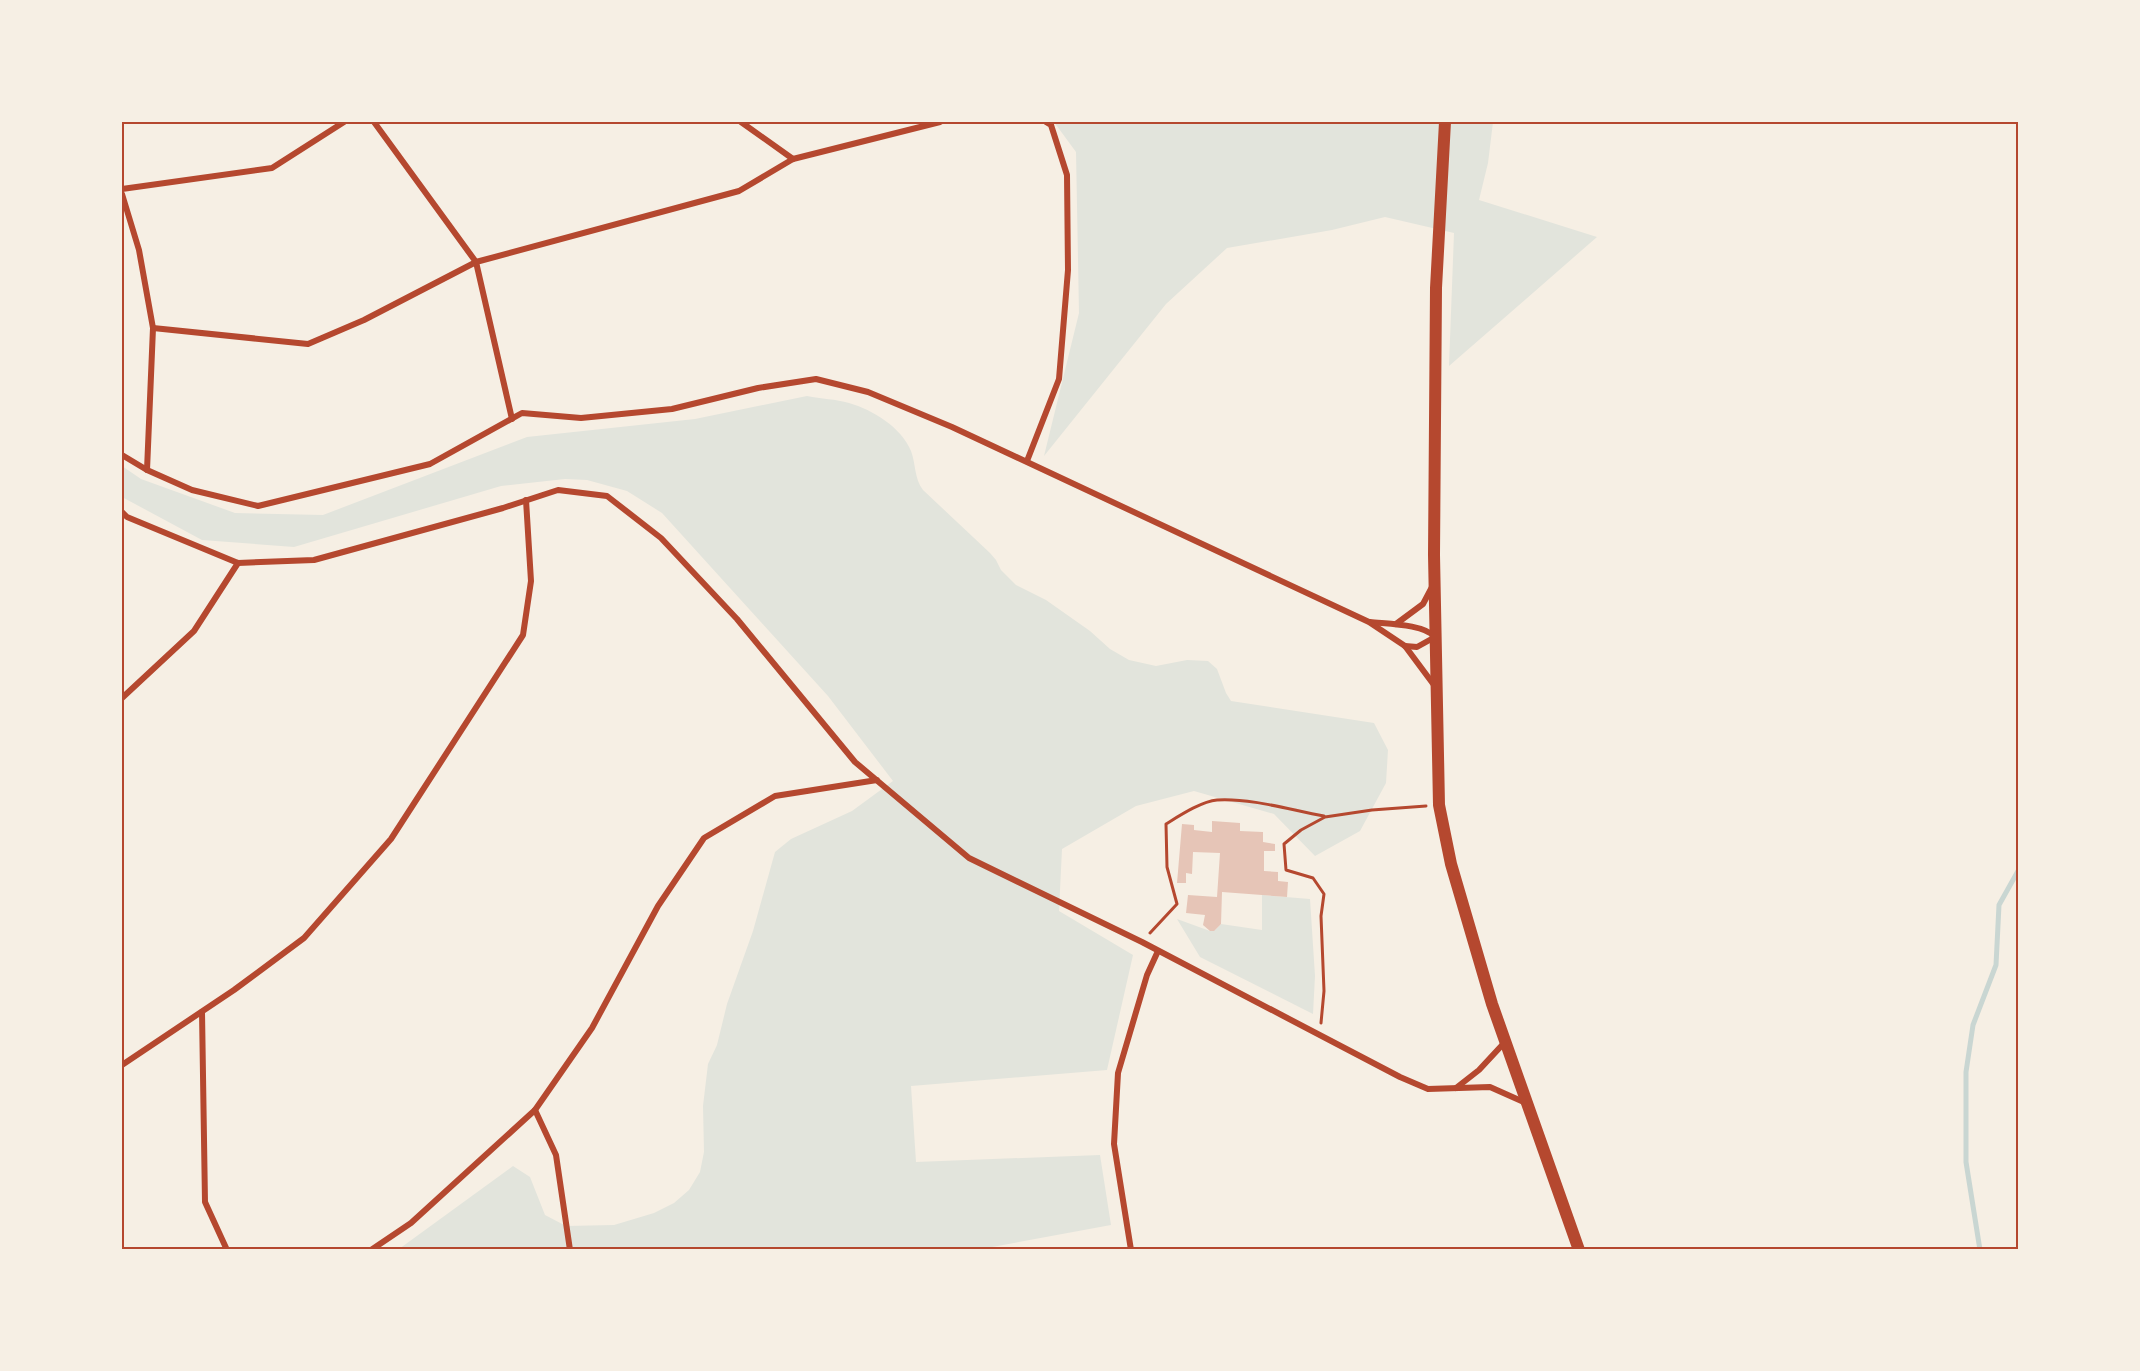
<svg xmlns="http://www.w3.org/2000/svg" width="2140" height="1371" font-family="'Times New Roman',serif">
<rect width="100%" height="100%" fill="#f6efe4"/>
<!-- green -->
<g fill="#e2e4dc">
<polygon points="1054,122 1493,122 1488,163 1479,200 1597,237 1449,366 1454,233 1385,217 1332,230 1227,248 1166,304 1044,456 1079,313 1076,152"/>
<path d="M 807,396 C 821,399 836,399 849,403 C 873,410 901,427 911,451 C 916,464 914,478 923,490 L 990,553 L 996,560 L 1001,570 L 1016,585 L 1046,600 L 1090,631 L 1110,649 L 1129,660 L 1156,666 L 1187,660 L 1208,661 L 1217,669 L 1226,693 L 1231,701 L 1374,723 L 1388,750 L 1386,783 L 1360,831 L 1315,856 L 1274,814 L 1194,791 L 1136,806 L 1062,849 L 1059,911 L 1133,955 L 1107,1070 L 911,1086 L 916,1162 L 1100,1155 L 1111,1225 L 976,1250 L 399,1249 L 513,1166 L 530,1177 L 545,1215 L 566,1226 L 614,1225 L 654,1213 L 674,1203 L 689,1190 L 700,1172 L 704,1152 L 703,1106 L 708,1064 L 717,1045 L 727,1004 L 753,931 L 775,852 L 791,839 L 852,811 L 893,781 L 828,696 L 662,513 L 627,491 L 587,480 L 565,479 L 501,486 L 294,547 L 202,540 L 122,497 L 122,466 L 141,479 L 235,513 L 323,515 L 527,437 L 695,419 Z"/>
<polygon points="1262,895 1310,899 1315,976 1313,1014 1200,957 1177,919 1210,931 1215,930 1221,924 1262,930"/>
</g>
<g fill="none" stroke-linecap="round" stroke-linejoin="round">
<!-- stream -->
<polyline stroke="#c9d6d2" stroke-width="5" points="1980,1250 1966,1162 1966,1072 1973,1025 1996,965 1999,905 2018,871"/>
</g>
<!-- building -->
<polygon fill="#e6c5b7" points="1212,821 1240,823 1240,831 1263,832 1263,842 1275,844 1275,851 1264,851 1264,871 1278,872 1278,881 1288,882 1287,897 1222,892 1221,924 1214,931 1210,931 1203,925 1205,915 1186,913 1188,895 1217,897 1220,853 1193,852 1192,874 1186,873 1186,883 1177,883 1182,824 1194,825 1194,830 1212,832"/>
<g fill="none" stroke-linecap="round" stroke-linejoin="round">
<!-- path -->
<g stroke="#b5482f" stroke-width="3">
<path d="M 1150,933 L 1177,904 L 1167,867 L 1166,824 C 1179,816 1202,801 1217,800 C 1252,798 1290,810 1324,816"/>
<polyline points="1321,1023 1324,991 1321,916 1324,894 1313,878 1286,870 1284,844 1301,830 1325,817 1372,810 1426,806"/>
</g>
<!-- minor -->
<g stroke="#b5482f" stroke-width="6">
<polyline points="374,122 476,262 512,419"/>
<polyline points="741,122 793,159"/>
<polyline points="122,189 272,168 344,122"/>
<polyline points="122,194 139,250 153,328 147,470"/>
<polyline points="153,328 308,344 364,320 476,262 739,191 793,159 940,122"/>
<polyline points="122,455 147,470 192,490 258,506 430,464 522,413 581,418 672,409 758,388 816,379 868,392 952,427 1369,622 1405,646 1434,685"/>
<polyline points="1027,461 1059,379 1068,270 1067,175 1051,125 1046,122"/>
<polyline points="122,512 127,517 238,563 314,560 503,508 558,490 607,496 661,538 737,619 855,762 969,858 1142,942 1400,1077 1428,1089 1490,1087 1526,1103"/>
<path d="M 1370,622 C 1387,624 1424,624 1435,637 L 1417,647 L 1405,646"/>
<polyline points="1396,624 1423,604 1432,587"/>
<polyline points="122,698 194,631 238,563"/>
<polyline points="202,1012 205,1202 227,1250"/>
<polyline points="122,1065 234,990 304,938 391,839 523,635 531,581 526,500"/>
<polyline points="1456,1088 1479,1070 1505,1042"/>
<polyline points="535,1110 556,1155 570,1250"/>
<polyline points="371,1250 411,1223 535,1110 592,1028 658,906 704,838 775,796 877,780"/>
<polyline points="1131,1250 1114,1144 1118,1073 1147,975 1158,951"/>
</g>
<!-- secondary -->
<polyline stroke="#b5482f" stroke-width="12" points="1445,122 1436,288 1434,555 1439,805 1451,864 1492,1004 1579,1250"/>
</g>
<!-- border -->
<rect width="2140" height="1371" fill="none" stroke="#f6efe4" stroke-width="246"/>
<rect x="123" y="123" width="1894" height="1125" fill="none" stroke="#b5482f" stroke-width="2"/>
</svg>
